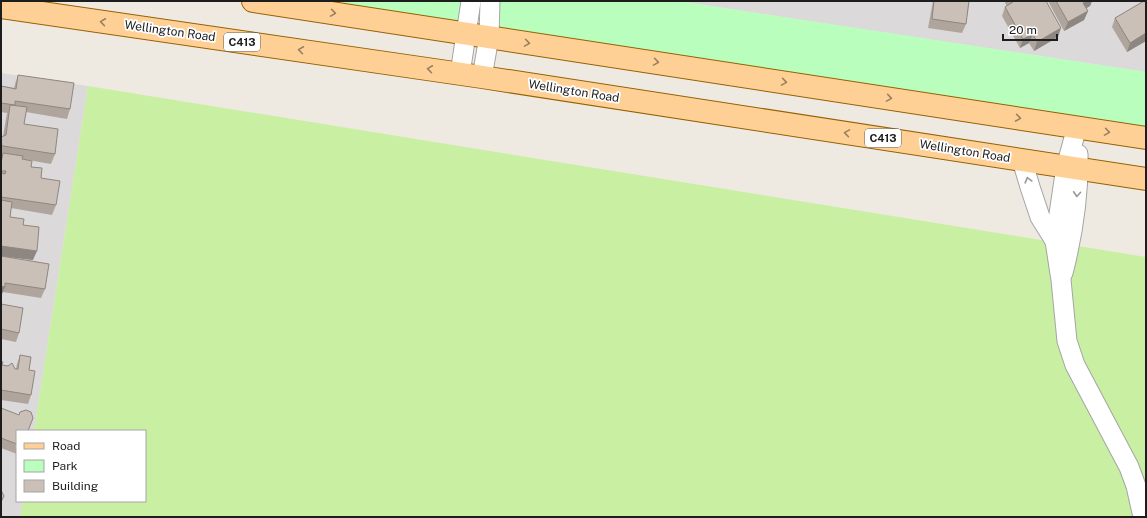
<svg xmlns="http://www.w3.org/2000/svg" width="1147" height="518" font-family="'Public Sans',sans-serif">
<rect width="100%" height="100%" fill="#efeae1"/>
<!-- residential -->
<g fill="#dbd9da">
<polygon points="678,1 1146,1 1146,72 809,21"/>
<polygon points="1,73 88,86 34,431 17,431 17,501 23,501 20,517 1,517"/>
</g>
<!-- grass -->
<polygon fill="#c9efa2" points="88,86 1146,257 1146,517 20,517 23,501 145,501 145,431 34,431"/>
<!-- park -->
<g fill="#b9febd">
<polygon points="253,1 471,1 466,34"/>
<polygon points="490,1 678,1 1146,72 1146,138 489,37"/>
</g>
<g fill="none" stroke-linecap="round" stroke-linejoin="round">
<!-- minor casing -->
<g stroke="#a4a4a4" stroke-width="21">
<g id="minor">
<polyline points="460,74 471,1"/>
<polyline points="482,77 489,37 490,1"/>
<polyline points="1077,127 1066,167 1055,241 1061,280 1067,341 1075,365 1129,467 1136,486 1143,517"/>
<polyline points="1022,160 1030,187 1040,217 1055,241"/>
<path d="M 1063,273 C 1073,234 1079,194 1078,154"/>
</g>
</g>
<!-- primary casing -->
<g stroke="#956100" stroke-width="24">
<g id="primary">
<polyline points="253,1 1146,138"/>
<polyline points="1,7 482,77 1146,179"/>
</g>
</g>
<!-- minor -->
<use href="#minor" stroke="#fff" stroke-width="19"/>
<!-- primary -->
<use href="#primary" stroke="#ffd096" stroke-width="22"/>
</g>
<!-- wall -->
<g fill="#afa59d">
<polygon points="933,1 969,1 966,24 962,33 928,28"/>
<polygon points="1006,1 1046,1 1058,37 1034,51 1029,43 1020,48 1002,16 1005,7 1007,6 1005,3"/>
<polygon points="1048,1 1092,1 1090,6 1086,8 1088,11 1084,20 1064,31"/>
<polygon points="1146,1 1146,41 1127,52 1112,27 1115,18"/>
<polygon points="18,75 70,109 67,119 26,112 24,124 55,154 51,164 22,159 31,167 41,178 56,205 52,215 11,208 10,217 23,225 33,260 1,256 1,157 2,156 1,156 1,137 3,136 7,113 1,112 1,86 14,88 15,84"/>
<polygon points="1,256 45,289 41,298 3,292 1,296"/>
<polygon points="1,304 19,333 16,342 1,339"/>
<polygon points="20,355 29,370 31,395 28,404 1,400 1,361 2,365 16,369 17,364"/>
<polygon points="1,408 17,431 17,454 1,448"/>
</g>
<!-- shaded-wall -->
<g fill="#8e8680">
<polygon points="1086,1 1092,1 1090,6 1080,12 1083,3"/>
<polygon points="1088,11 1084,20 1064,31 1068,22"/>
<polygon points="1061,28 1058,37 1034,51 1037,42"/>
<polygon points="1146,33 1146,41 1127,52 1130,43"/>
<polygon points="1033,34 1029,43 1020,48 1023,39"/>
<polygon points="1,246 37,251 33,260 1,256"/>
<polygon points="1,286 5,287 1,296"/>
</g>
<!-- building -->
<g fill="#cbc0b7" stroke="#8e8680">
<polygon points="934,1 969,1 966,24 932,19"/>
<polygon points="1013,1 1046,1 1061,28 1037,42 1033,34 1023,39 1005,7 1013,2"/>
<polygon points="1056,1 1086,1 1083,3 1088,11 1068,22"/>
<polygon points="1144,1 1146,1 1146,33 1130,43 1115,18"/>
<polygon points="18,75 74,83 70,109 15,101 15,105 1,103 1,86 16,89"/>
<polygon points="10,105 27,107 24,124 58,129 55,154 3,146 1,144 1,137 6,135"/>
<polygon points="3,153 23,156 22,159 32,161 31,167 42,168 41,178 60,181 56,205 1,197 1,173 5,174 6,171 1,171 1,163"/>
<polygon points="1,200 12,202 10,217 24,219 23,225 39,227 37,251 1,246"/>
<polygon points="1,256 49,264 45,289 5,283 5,287 1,286"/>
<polygon points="1,304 23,308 19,333 1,329"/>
<polygon points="20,355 31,357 29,370 35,371 31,395 1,390 1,361 3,362 2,365 8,366 12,363 15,369 18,369"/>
<polygon points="1,408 19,415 20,412 26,410 31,412 33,418 28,431 17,431 17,444 1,438"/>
<polygon points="1,490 4,496 1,502"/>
</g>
<!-- one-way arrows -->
<defs><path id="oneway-chevron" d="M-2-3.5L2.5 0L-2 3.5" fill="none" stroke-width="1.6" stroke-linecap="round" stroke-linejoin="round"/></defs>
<g stroke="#997f60">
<use href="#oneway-chevron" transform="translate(333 13) rotate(9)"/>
<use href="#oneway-chevron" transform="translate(103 22) rotate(-172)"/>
<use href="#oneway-chevron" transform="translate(527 43) rotate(9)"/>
<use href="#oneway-chevron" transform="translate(301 50) rotate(-172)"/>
<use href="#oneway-chevron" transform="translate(656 62) rotate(9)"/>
<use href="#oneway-chevron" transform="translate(430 69) rotate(-172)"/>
<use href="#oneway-chevron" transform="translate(784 82) rotate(9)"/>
<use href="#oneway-chevron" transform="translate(889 98) rotate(9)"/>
<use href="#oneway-chevron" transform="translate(1018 118) rotate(9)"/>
<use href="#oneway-chevron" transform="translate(1107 132) rotate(9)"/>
<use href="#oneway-chevron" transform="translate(847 133) rotate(-171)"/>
</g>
<g stroke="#999">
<use href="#oneway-chevron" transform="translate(1028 180) rotate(-105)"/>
<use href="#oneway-chevron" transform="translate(1077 194) rotate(94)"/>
</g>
<g text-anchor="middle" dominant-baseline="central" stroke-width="3.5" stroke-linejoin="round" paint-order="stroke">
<!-- shield labels -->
<g fill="#fff" stroke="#616161" stroke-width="1">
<rect x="224" y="33" width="36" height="18" rx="3"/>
<rect x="865" y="129" width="36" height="18" rx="3"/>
</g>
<g font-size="11" font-weight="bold" fill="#1d1d1d">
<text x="242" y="42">C413</text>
<text x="883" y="138">C413</text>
</g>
<!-- street labels -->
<g font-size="12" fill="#1d1d1d" stroke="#fff">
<text transform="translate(170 31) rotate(8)">Wellington Road</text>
<text transform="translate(574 91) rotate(9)">Wellington Road</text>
<text transform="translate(965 151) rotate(9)">Wellington Road</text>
</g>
</g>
<!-- border -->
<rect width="1147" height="518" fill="none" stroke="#1d1d1d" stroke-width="4"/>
<!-- legend -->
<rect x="16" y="430" width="130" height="72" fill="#ffffff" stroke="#a5a5a5"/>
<rect x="24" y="443" width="20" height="6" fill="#ffd096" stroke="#a5a5a5"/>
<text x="52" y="450" font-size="12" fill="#1d1d1d">Road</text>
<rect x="24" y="460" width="20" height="12" fill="#b9febd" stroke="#a5a5a5"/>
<text x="52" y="470" font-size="12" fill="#1d1d1d">Park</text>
<rect x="24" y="480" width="20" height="12" fill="#cbc0b7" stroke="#a5a5a5"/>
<text x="52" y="490" font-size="12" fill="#1d1d1d">Building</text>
<!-- scale -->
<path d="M1003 34v6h54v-6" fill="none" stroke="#1d1d1d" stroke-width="2"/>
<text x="1009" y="34" font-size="12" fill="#1d1d1d" stroke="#ffffff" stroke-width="3" paint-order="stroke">20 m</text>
</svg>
